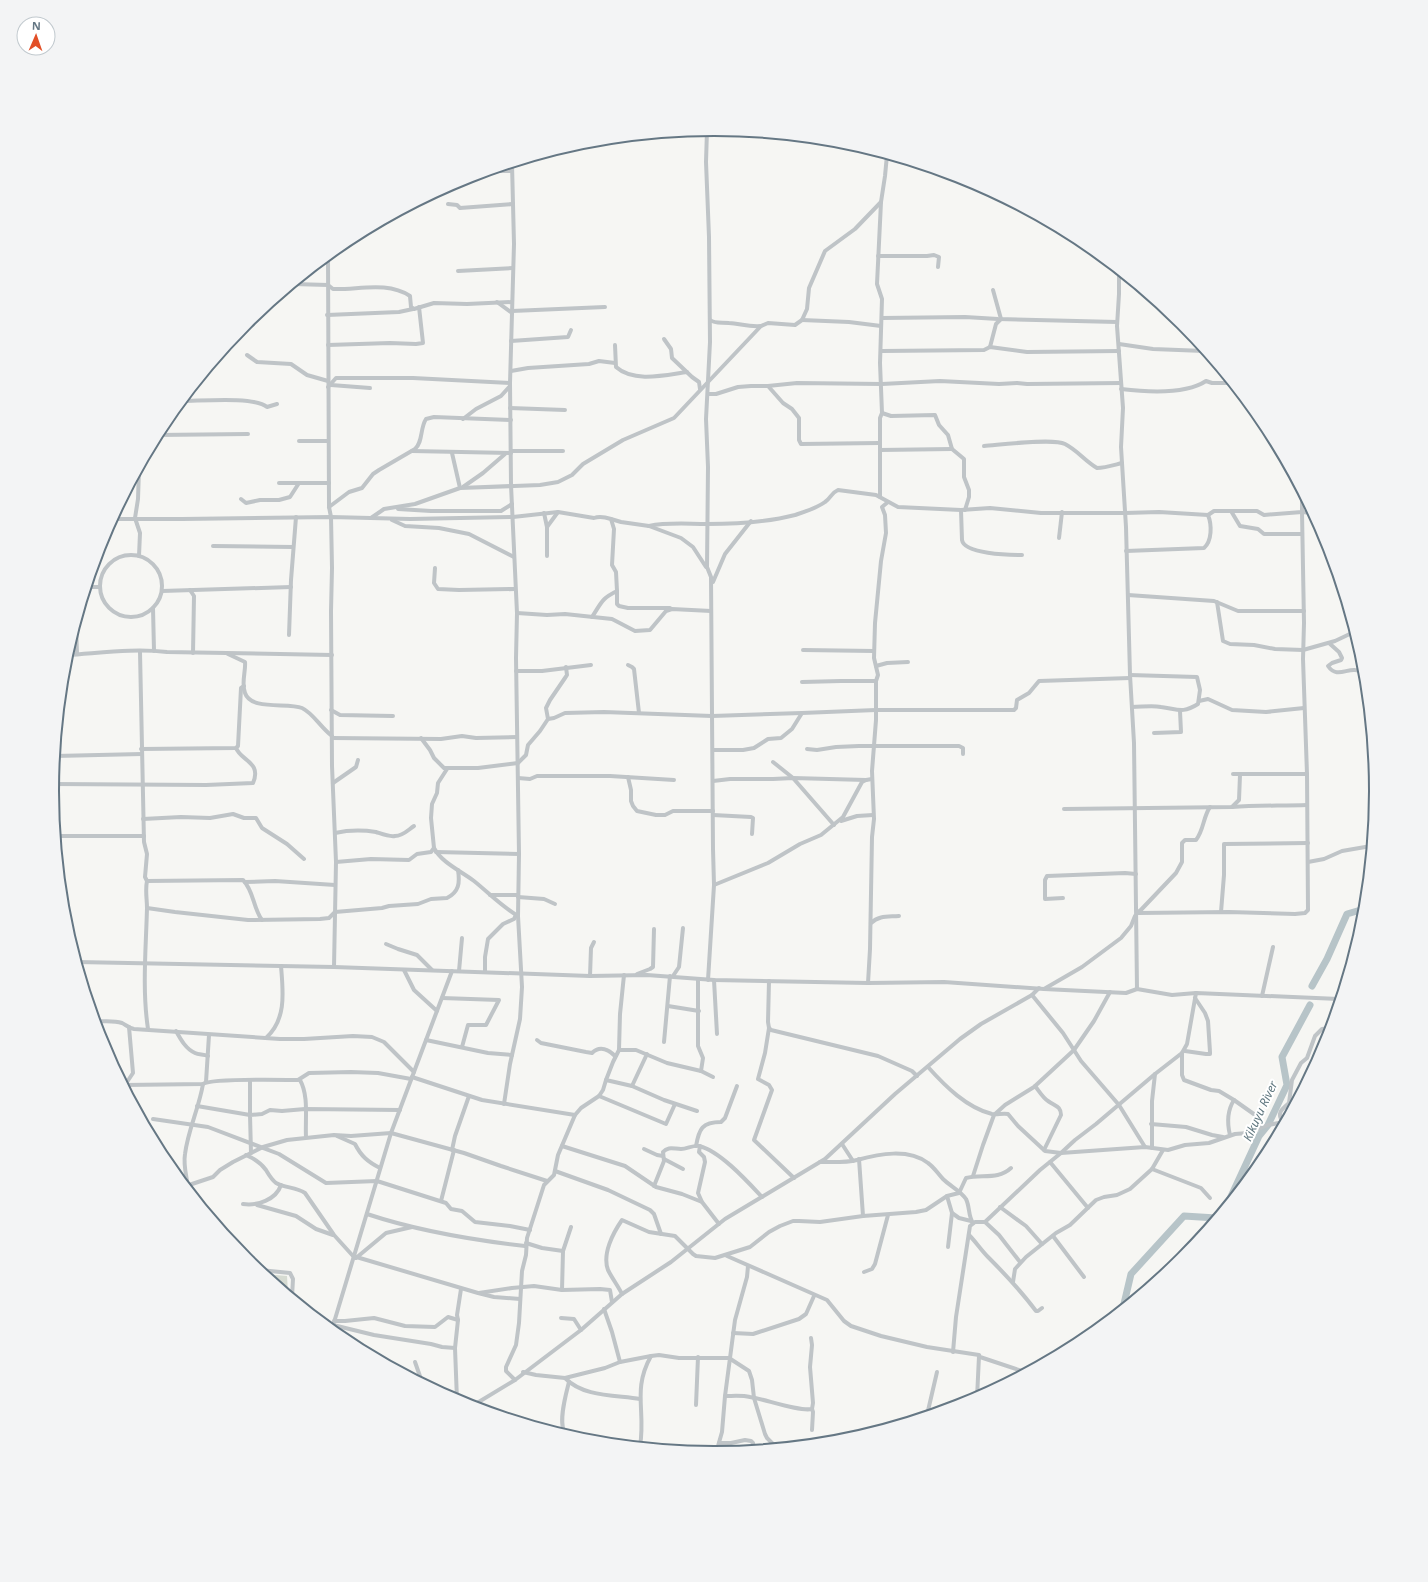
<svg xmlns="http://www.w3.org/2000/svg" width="1428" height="1582" font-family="'Noto Sans',sans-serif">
<rect width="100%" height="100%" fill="#f6f6f3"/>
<!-- green -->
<polygon fill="#d6dbd2" points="264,1274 287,1276 288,1293"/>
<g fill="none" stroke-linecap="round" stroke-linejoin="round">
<!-- river -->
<g stroke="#b7c4c8" stroke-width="7">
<polyline points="1312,986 1327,959 1347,914 1364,909"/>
<polyline points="1228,1203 1259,1136 1268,1125 1287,1085 1282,1057 1310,1005"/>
<polyline points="1123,1308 1131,1274 1184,1216 1216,1218"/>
</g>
<!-- street -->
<g stroke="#bfc4c7" stroke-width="4">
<polyline points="707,130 706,162 709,237 710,342 706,419 708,467 707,567 711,577 713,849 714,885 708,980"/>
<polyline points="488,171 512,171"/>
<polyline points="448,204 457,205 460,208 513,204"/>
<polyline points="328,256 329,507 331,517 332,568 331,611 332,766 336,862 334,967"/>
<polyline points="878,256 927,256 934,255 939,257 938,267"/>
<polyline points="458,271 513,268"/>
<polyline points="1119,271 1119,294 1117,326 1123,408 1121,447 1126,527 1130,675 1134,743 1137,989"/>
<path d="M 293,284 L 328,285 L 333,289 C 358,290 387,281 410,296 L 411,307 L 414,309 L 434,303 L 467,304 L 512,302"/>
<polyline points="497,302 512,313"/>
<polyline points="512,311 605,307"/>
<polyline points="327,315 399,312 413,309"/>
<polyline points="882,318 965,317 998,319 1117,322"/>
<path d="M 710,320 C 715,324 722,322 729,323 C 741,324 749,327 761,326"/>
<polyline points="802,320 849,322 881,326"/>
<polyline points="664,339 671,349 672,358 692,377 699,382 700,389"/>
<polyline points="511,341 568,337 571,330"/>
<polyline points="1119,344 1153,349 1204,351"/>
<polyline points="328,345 390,343 416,344 423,343 419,307"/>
<path d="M 615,345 L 616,367 C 634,383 665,375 687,372"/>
<polyline points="990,347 996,324 1001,319 993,290"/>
<polyline points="882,351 984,350 990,347 1027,352 1119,351"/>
<polyline points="247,355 257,362 291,364 307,375 328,381"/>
<polyline points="511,371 528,368 589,364 599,361 615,363"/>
<polyline points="331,385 370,388"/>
<polyline points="768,386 783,403 792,409 799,418 799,440 801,444 879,443"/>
<polyline points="328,387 336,378 413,378 510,383"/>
<path d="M 1121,389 C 1146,392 1185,395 1206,381 L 1212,383 L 1232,383"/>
<polyline points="708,394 716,394 738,387 751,386 768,386 797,383 882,384 940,381 999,384 1017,383 1027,384 1121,383"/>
<path d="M 182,401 C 201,401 254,396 267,407 L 277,404"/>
<polyline points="510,408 565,410"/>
<polyline points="882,413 891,416 935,415 939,425 948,435 952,449 964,459 964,477 969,490 969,497 965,510"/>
<polyline points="463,419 476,409 501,396 510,386"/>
<polyline points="157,435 248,434"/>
<polyline points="299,441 328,441"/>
<path d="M 984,446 C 999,445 1053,438 1065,444 C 1077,450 1085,461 1097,468 C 1105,468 1114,465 1122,463"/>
<polyline points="880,450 952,449"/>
<polyline points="412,451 511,453"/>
<polyline points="511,451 563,451"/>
<polyline points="279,483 329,483"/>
<polyline points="463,487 483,473 505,454"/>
<polyline points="460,488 540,485 558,482 572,475 583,464 623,440 674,418 761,326 768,323 795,325 802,320 807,309 809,288 825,251 855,229 881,202"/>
<polyline points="880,497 880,418 882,413 880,363 882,299 877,284 881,202 885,176 887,155"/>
<polyline points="241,499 246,503 260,500 279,500 290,497 299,483"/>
<path d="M 329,507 L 349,492 L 362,488 L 373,474 L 379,470 L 415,449 C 423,442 420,428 426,419 L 434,417 L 511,420"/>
<polyline points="398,509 431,511 501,511 512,504"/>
<path d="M 961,510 L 962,540 C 964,554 1009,555 1022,555"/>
<polyline points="1231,511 1240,526 1258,529 1264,534 1302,534"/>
<polyline points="544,513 547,527 547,556"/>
<polyline points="371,518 384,509 415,504 460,488 452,453"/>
<path d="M 113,519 L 182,519 L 331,517 L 410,519 L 513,517 L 558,512 L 594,518 C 599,516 605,517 611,519 L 614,529 L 612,565 L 616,572 L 617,591 C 601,599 602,602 592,617"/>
<polyline points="611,519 621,522 649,526 681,538 693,547 706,567"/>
<polyline points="392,520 405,526 439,528 469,534 514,557"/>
<path d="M 649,526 C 668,522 687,524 707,524 C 734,524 768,522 795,515 C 804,512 817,508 825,502 C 831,498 831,493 838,490 L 876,495 L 898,507 L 961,510 L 990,508 L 1041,513 L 1125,513 L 1159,512 L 1208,515 L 1214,511 L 1257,511 L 1264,515 L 1302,512 L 1302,493"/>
<polyline points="547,527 558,512"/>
<polyline points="1059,538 1062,512"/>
<polyline points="213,546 293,547"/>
<path d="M 1126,551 L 1204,548 C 1212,541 1212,525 1208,515"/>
<circle cx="131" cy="586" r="31"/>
<polyline points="139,556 140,533 135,518 138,499 139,469"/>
<polyline points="435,568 434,583 438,589 459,590 515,589"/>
<polyline points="713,582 725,554 751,521"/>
<polyline points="87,587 100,587"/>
<polyline points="190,590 194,596 193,653"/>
<polyline points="162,591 291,587"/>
<polyline points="617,591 617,604 619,606 628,608 670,608"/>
<polyline points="1128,595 1214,601 1238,611 1304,611"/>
<polyline points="1217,602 1223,641 1230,644 1254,645 1275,649 1303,650 1335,641 1354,632"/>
<polyline points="153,608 154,651"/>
<polyline points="517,613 547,615 565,614 612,619 635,631 650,630 666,611 672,609 711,611"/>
<polyline points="76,623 77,654"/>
<polyline points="289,635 291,580 296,517"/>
<path d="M 1329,643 L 1339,652 L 1342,658 L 1341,660 L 1332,663 L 1328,666 C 1336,678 1346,669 1355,670 C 1358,670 1360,672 1364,672"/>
<polyline points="803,650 874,651"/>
<path d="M 140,652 L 144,842 L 147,854 L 145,877 L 147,881 C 145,890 147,899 147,908 C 146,948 142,989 148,1029"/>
<path d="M 228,654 L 245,662 C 246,671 241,683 245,693 C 251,711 288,702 302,708 C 313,713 321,728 332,736"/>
<path d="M 67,655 C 100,653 134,648 167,652 L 332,655"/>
<polyline points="628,665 632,667 634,669 639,713"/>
<polyline points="876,666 887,663 908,662"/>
<polyline points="516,671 542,671 591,665"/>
<path d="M 1130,675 L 1197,677 L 1200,690 L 1198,704 C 1182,714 1178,709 1161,707 C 1152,705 1142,707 1132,707"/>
<polyline points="802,682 841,681 876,681"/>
<polyline points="1199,701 1208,699 1232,710 1266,712 1304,708"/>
<polyline points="331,710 340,715 393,716"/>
<polyline points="548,719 554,718 565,713 604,712 712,716 802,713"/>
<polyline points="1154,733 1181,732 1180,711"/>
<polyline points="332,738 441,739 462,736 476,738 517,737"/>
<polyline points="421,738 430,750 434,758 444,768 478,768 518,763 526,755 528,745 540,731 548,719 546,708 550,700 565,678 567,675 566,667"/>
<polyline points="141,749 236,748 238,746 241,688 244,686"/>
<polyline points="807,749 817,750 836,747 859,746 959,746 963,748 963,754"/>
<polyline points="713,750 743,750 754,748 768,739 781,738 792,729 802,713 876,710 1014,710 1016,708 1017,700 1029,693 1039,681 1130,678"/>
<polyline points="55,756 142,754"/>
<polyline points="773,762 793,778 834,825"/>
<path d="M 447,769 L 438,783 L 437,793 L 432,804 L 431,818 L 434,848 C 442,863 461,871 474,881 C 489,893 501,906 518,916"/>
<polyline points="1233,774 1307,774"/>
<polyline points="628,777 631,790 631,801 633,806 637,811 656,815 665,815 673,811 713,811"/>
<polyline points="518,778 530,779 537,776 610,776 674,780"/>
<polyline points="713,781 730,779 773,779 793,778 866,780"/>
<polyline points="333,783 356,767 358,760"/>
<path d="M 53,784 L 206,785 L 253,783 C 262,762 241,761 236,748"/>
<path d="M 1232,807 C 1257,805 1282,806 1307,805"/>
<polyline points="1064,809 1232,807 1239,800 1240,775"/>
<polyline points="713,815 751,817 753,818 752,834"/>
<polyline points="143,819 181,817 210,818 233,814 244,818 256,818 262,828 287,844 304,859"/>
<polyline points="841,821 857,816 873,815"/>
<path d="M 335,833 C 349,830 363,830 376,832 C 382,834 389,837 395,836 C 403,836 408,830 414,826"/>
<polyline points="56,836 144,836"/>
<polyline points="436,852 519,854"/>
<polyline points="336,862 371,859 409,860 417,854 431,852 434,848"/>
<polyline points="1308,862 1324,859 1342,851 1371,846"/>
<path d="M 147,881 L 243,880 C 254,891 253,908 262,920"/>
<polyline points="245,882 275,881 335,885"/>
<polyline points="714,885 768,863 800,844 821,835 843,817 862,782 866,780 872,779"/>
<polyline points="490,895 518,895"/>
<polyline points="518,897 544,899 555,904"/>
<polyline points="1063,898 1045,899 1045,880 1047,876 1125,873 1136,874"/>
<path d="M 147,908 L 175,912 L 248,920 L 320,919 L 329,918 L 335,912 L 382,908 L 389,906 L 418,904 L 431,899 L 447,898 C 459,892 460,883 458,870"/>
<polyline points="1136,909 1138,913 1229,912 1295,914 1305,913 1308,910 1307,774 1303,659 1304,623 1302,512 1312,513"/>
<polyline points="1221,912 1224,875 1224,844 1308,843"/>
<path d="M 1138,913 L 1176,873 L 1182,862 L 1182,843 L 1185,840 L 1196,840 C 1204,830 1203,817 1210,807"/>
<path d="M 871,923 C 879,915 889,917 899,916"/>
<polyline points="386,944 398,949 417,955 432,970"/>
<polyline points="77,962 334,967 590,976 647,975 714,980 868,983 944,982 1044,989 1126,993 1137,989 1172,995 1196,993 1339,999"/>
<polyline points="404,970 414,990 437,1011"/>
<polyline points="459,971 462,938"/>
<polyline points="485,972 485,957 488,939 503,924 514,919 516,915"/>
<polyline points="637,974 650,969 653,967 654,929"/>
<polyline points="624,975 620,1014 619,1050 613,1062 606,1080 632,1086 664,1100 697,1111"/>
<polyline points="590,976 591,948 594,942"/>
<polyline points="673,976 679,967 683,928"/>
<polyline points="698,979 698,1046 703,1058 701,1071"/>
<polyline points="714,980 717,1034"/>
<polyline points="769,981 768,1022 769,1028 771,1030 878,1056 912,1071 917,1076"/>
<polyline points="868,983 870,949 872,837 874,819 872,771 876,720 876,681 878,675 874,658 875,623 881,561 886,533 885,515 882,507 888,502"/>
<polyline points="1044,989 1082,967 1121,938 1131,926 1135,916"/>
<polyline points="1032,995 1063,1033 1081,1061 1119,1105 1145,1147"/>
<polyline points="1262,996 1273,947"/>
<polyline points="442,998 499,1000 486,1025 468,1025 462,1047"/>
<polyline points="668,1006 699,1011"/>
<path d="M 95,1021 C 104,1022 113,1020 122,1023 C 126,1025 129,1028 134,1029 L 280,1039 L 304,1039 L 353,1036 L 372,1037 L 384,1042 L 414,1072"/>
<polyline points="769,1028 765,1053 758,1079 769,1085 772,1090 754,1140 794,1178"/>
<path d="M 176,1031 C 181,1040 186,1049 195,1053 C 199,1055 203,1054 208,1056"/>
<path d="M 266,1038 C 287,1019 283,991 281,966"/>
<polyline points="426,1040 488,1053 512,1055"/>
<path d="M 537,1040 L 541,1043 L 586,1052 L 592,1053 C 600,1045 609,1050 615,1056"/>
<polyline points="664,1042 670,976"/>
<polyline points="619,1050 636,1050 667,1063 701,1071 713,1077"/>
<polyline points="1185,1051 1206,1054 1210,1054 1210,1052 1208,1021 1205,1013 1195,998"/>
<polyline points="1182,1053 1182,1075 1184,1080 1211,1090 1219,1091 1234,1100 1258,1117 1261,1122 1260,1128"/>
<path d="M 928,1067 C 945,1086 967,1108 992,1114 C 997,1115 1002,1113 1008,1114 L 1018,1126 L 1045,1151 L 1061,1153 L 1145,1147 L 1168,1150 L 1185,1145 L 1209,1143 L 1235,1134 L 1248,1133 L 1268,1125 L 1284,1122"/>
<polyline points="412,1077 482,1100 575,1115"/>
<path d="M 300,1080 C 309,1096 305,1119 306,1137"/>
<polyline points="206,1082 209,1035"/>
<path d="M 125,1085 L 203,1084 C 211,1078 283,1080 298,1080 L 309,1073 L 351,1072 L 378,1073 L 411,1079"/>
<polyline points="125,1085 133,1073 129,1027"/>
<polyline points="632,1086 647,1054"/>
<path d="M 1035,1086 C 1039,1091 1043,1098 1048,1101 C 1055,1106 1061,1106 1061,1115 L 1044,1150"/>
<polyline points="599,1096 666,1124 675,1104"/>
<polyline points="504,1104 510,1064 520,1019 522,987 518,916 519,854 516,658 517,613 511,485 510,383 514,244 512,164"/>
<polyline points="197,1106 250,1115 250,1080"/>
<polyline points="153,1119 208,1127 279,1154 326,1183 377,1181 446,1203 451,1209 462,1211 475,1222 510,1226 530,1230"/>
<path d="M 1283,1122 C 1276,1113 1282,1109 1289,1103 L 1292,1080 L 1301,1063 L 1307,1058 L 1315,1036 L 1322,1029 L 1330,1028"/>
<polyline points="1151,1124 1186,1127 1212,1135 1223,1137"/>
<path d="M 1230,1135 C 1227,1123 1227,1111 1234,1100"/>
<path d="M 337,1136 L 355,1144 C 361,1156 368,1162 380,1168"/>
<polyline points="842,1144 853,1161"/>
<polyline points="562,1146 625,1166 656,1187 682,1194 702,1202"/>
<path d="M 696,1146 C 699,1129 702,1122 721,1122 L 725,1118 L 737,1086"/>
<polyline points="700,1146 699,1152 704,1157 705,1162 698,1193 702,1202 719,1224"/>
<polyline points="1152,1148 1152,1101 1155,1074"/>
<polyline points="644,1149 657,1155 663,1156"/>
<polyline points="452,1150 455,1136 469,1096"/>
<polyline points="251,1153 250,1115 262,1114 270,1110 282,1111 305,1109 400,1110"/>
<path d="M 246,1155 C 255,1159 261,1163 266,1170 C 269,1175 271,1179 276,1183 C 285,1188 296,1187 305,1193 L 334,1235 L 353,1256 L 478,1293 L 494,1297 L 520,1299"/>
<polyline points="664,1159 683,1169"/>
<polyline points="859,1159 863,1216"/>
<path d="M 820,1162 C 832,1162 845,1163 857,1160 C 879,1154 908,1148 928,1163 C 934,1167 938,1174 943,1179 C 950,1186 961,1191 966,1199 C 970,1207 968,1216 973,1223"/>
<polyline points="1050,1162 1088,1208"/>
<polyline points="1152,1169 1201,1188 1210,1198"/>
<polyline points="555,1171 608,1190 650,1210 654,1214 661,1234"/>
<polyline points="973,1176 983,1145 994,1115 1005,1105 1034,1087 1074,1050 1094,1021 1110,992"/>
<polyline points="186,1186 213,1177 220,1170 233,1162 263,1147 287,1140 334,1135 351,1136 391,1133 464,1153 501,1166 547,1181"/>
<path d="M 654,1186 L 664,1161 L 663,1152 C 668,1146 674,1149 681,1149 C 687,1149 693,1145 699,1146 C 720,1151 747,1181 762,1197"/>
<path d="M 188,1188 C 187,1177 183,1166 185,1154 C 188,1130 199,1108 203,1084"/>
<polyline points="947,1196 952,1213 948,1247"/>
<polyline points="441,1201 454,1150"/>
<path d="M 243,1204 C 257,1206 276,1200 281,1185"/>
<polyline points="257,1205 296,1216 316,1229 333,1235"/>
<polyline points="1000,1207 1026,1226 1042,1244"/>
<polyline points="952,1213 959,1218 971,1221"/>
<path d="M 367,1214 C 418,1231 472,1240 525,1246"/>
<polyline points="985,1222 999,1235 1020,1262"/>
<path d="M 969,1235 C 976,1242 981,1250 988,1257 C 1005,1274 1021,1291 1036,1311 L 1038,1311 L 1042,1308"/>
<polyline points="1053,1236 1084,1277"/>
<polyline points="526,1243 542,1248 563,1251"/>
<polyline points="727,1256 827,1300 844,1321 851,1326 881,1336 927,1347 979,1355 980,1357 1025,1372"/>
<polyline points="356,1258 386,1233 412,1227"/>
<polyline points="260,1270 290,1273 293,1279 292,1297"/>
<polyline points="864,1272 872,1269 875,1264 888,1215"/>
<polyline points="1013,1282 1015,1269 1026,1257 1056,1233 1070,1225 1096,1200 1104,1197 1117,1195 1130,1189 1152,1169 1163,1150"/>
<polyline points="562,1290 563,1251 571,1227"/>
<polyline points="479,1293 512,1288 534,1286 562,1290 600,1289 610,1290 612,1302"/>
<path d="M 622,1294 C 618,1286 612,1278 608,1270 C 602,1254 613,1233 622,1220 L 649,1232 L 675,1236 L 693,1254 L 696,1256 L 715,1258 L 750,1247 L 769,1232 L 780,1226 L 793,1221 L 799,1221 L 820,1222 L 863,1216 L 916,1212 L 926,1210 L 947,1196 L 959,1193 L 966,1178 C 982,1174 998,1180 1011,1168"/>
<polyline points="604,1309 612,1332 620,1362"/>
<polyline points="561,1318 574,1319 581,1330"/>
<polyline points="334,1321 345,1321 374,1318 405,1326 435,1327 448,1317 458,1320"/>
<polyline points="327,1325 332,1328"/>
<polyline points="333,1325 374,1335 431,1344 442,1347 455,1348"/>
<polyline points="332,1329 391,1133 452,971"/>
<polyline points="733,1333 753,1334 799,1319 806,1314 814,1296"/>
<polyline points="953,1352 956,1317 970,1226 975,1222 985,1222 1040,1170 1061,1153 1075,1140 1096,1124 1155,1074 1182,1053 1187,1044 1196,993"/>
<polyline points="415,1362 422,1382"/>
<polyline points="523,1372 536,1375 565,1378 605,1368 620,1362 651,1356 659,1355 679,1358 729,1358 749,1371 752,1380 754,1398 765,1434 767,1438 776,1447"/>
<path d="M 565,1378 C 583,1397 616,1395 640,1399"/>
<polyline points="515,1380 506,1371 506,1367 516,1345 519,1323 522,1271 526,1255 527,1238 544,1185 554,1175 558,1155 575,1115 581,1108 599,1096 603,1090 606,1080"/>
<path d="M 725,1396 C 733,1396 742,1395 750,1397 C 764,1399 800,1412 812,1409 L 813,1403 L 810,1367 L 812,1345 L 811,1338"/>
<polyline points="977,1398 979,1356"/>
<polyline points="457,1400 455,1348 458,1320 457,1315 461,1289"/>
<polyline points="696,1405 698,1357"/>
<polyline points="472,1406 515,1380 581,1330 622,1294 671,1262 725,1219 825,1159 895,1094 960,1039 981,1024 1032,995 1039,988"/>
<polyline points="812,1409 813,1412 812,1430"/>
<polyline points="927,1415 937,1372"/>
<path d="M 566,1434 C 557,1425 566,1394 569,1382"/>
<polyline points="580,1439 586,1440"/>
<polyline points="719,1443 731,1443 745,1440 751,1441 753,1443 754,1449"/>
<path d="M 640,1446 C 646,1411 632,1390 651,1356"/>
<polyline points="716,1453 722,1432 725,1396 735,1320 747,1277 748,1266"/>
</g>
</g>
<g text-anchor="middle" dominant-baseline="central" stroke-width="4" stroke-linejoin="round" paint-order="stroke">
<!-- water labels -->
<g font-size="12" font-style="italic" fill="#617880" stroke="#fff">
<text transform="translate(1260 1111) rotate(-65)">Kikuyu River</text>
</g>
</g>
<!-- crop -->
<path d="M0 0H1428V1582H0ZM59 791a655 655 0 1 1 1310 0a655 655 0 1 1-1310 0Z" fill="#f3f4f5" fill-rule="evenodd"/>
<path fill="none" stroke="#657784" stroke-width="2" d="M59 791a655 655 0 1 1 1310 0a655 655 0 1 1-1310 0Z"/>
<!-- north arrow -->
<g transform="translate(36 36) rotate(2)"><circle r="19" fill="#ffffff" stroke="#c1c9ce"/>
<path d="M0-3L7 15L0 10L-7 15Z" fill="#e24f27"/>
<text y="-6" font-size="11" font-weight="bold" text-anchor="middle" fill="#657784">N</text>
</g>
</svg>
